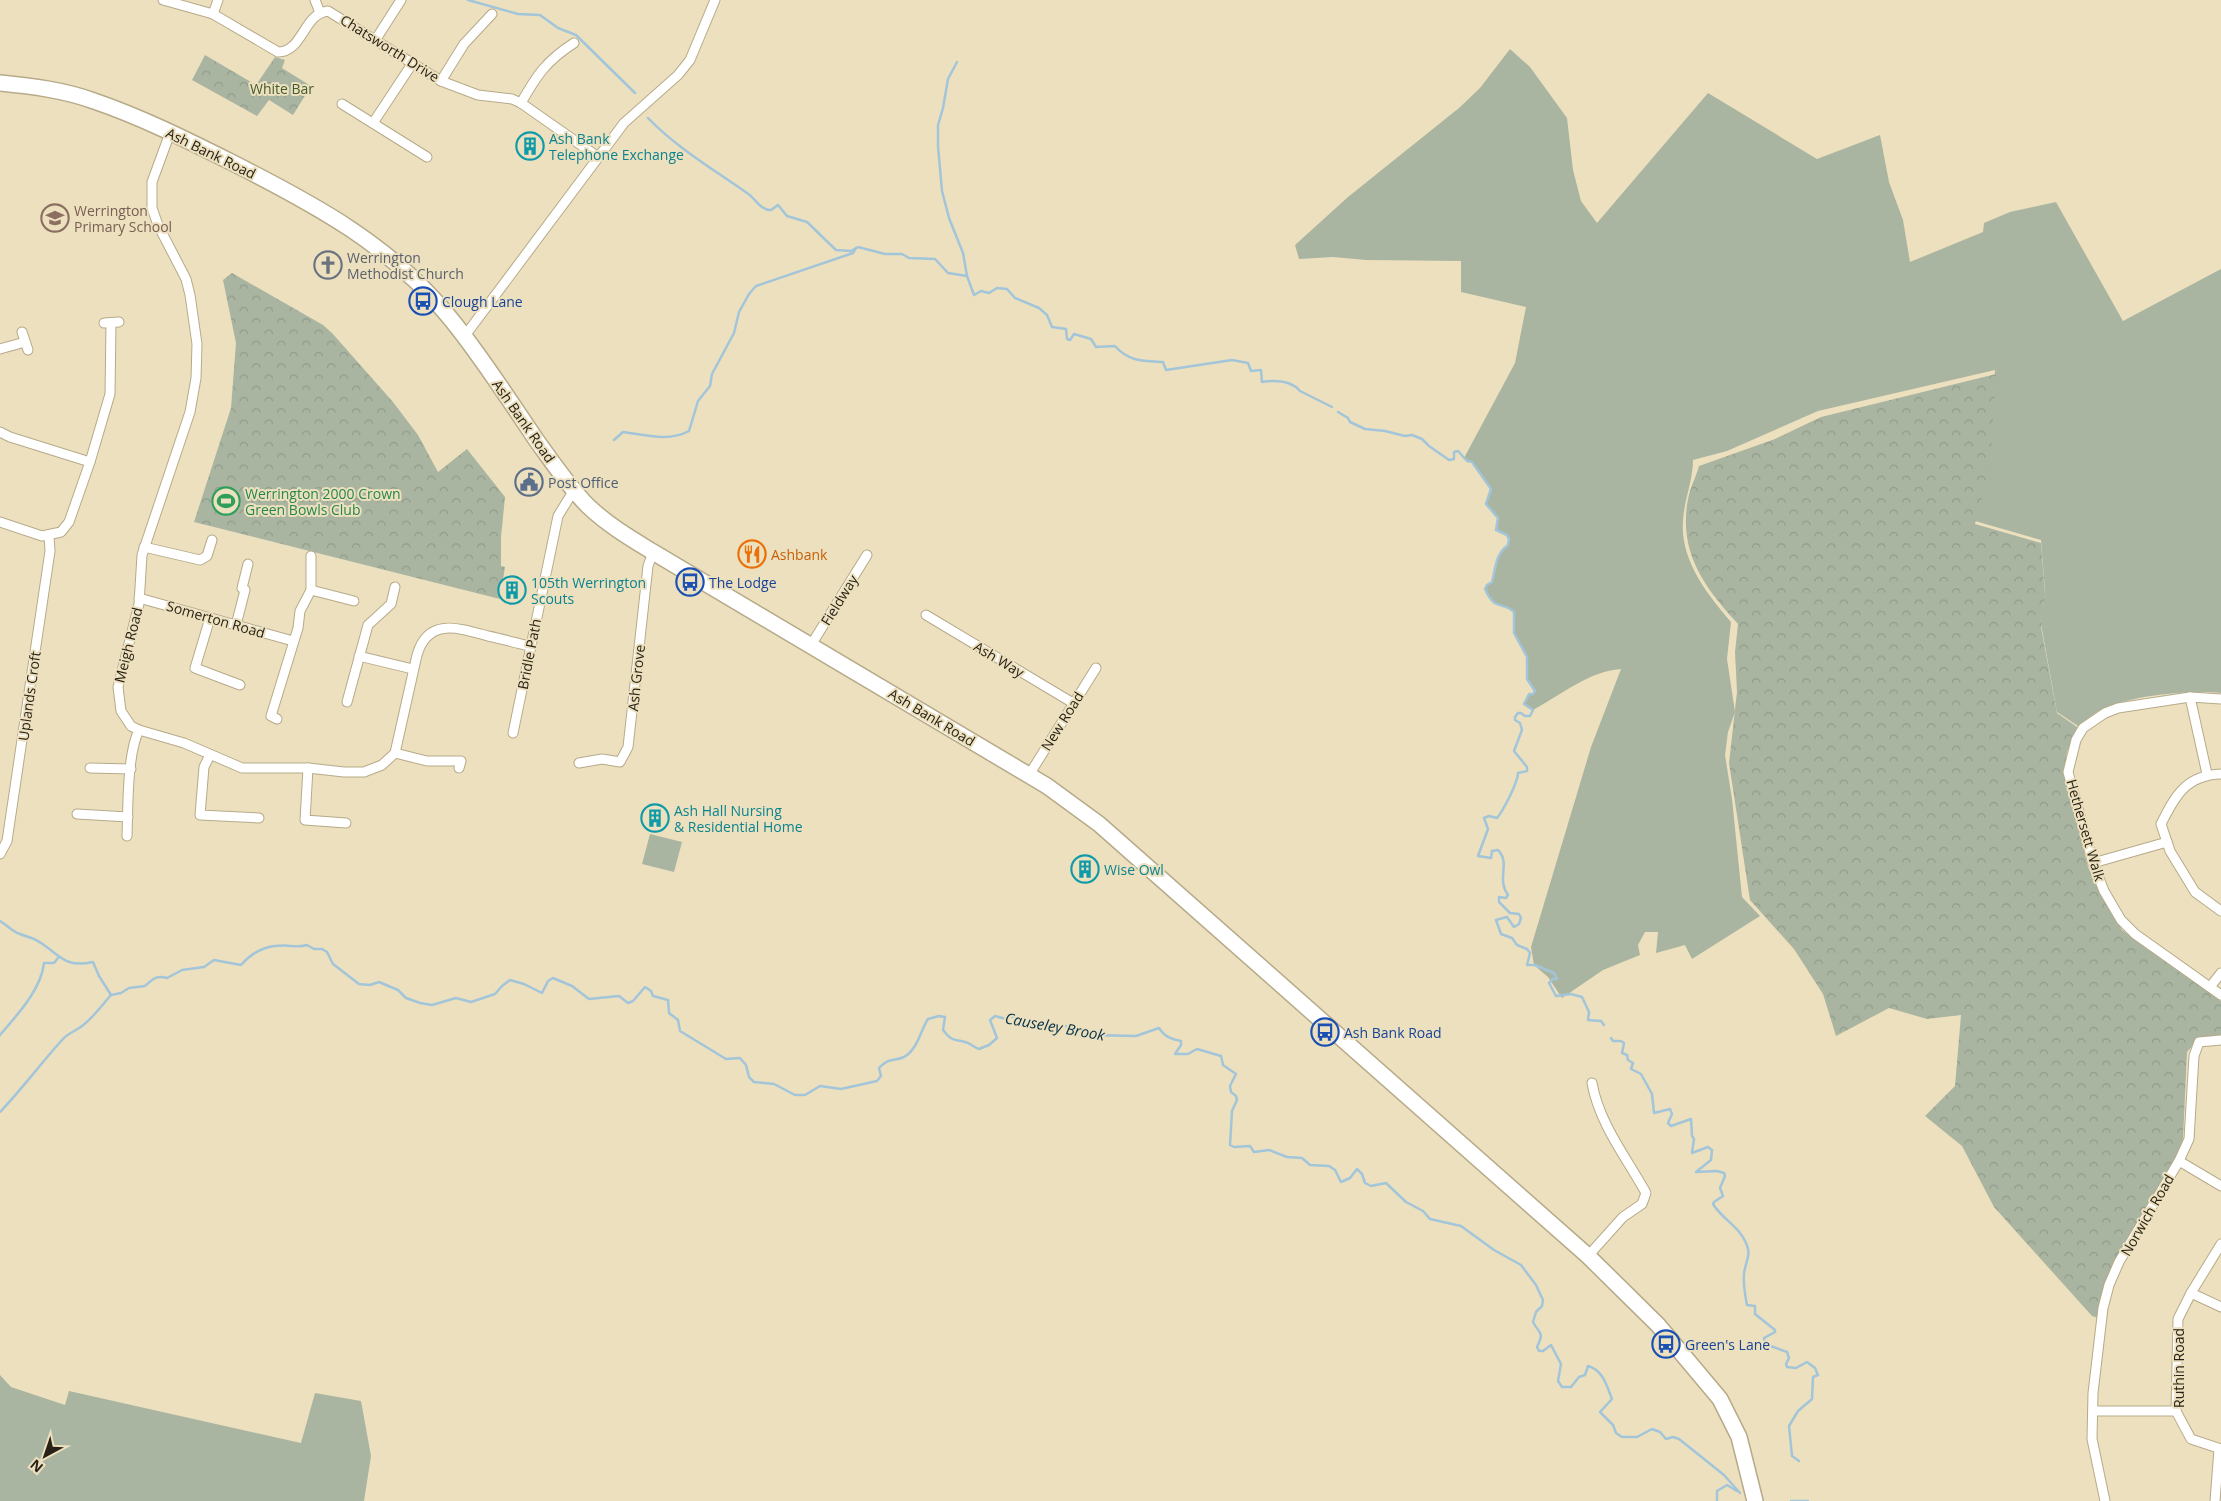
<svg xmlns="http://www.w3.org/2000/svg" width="2221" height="1501" font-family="'Open Sans',sans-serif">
<defs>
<pattern id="forest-crowns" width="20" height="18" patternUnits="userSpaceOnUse" patternTransform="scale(1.25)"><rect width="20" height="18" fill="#a9b5a1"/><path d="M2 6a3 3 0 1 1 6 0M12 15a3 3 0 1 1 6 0" fill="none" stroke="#919b8a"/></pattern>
</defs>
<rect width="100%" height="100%" fill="#ede0be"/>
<!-- grass -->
<g fill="#a9b5a1">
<path d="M 1510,49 L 1530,67 L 1567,118 L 1573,170 L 1581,201 L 1597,223 L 1708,93 L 1817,159 L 1880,135 L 1889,182 L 1903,220 L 1910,262 L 1983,232 L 1984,223 L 2010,212 L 2056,202 L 2123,321 L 2221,269 L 2221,693 C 2192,689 2125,696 2100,710 C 2092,715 2085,721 2078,726 L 2057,712 L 2041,624 L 2045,591 L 2041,540 L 1975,521 L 1989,464 L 1995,370 L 1818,411 L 1727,451 L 1693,460 C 1693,481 1684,500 1683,521 C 1680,560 1707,594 1731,622 L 1727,659 L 1735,712 L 1728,732 L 1725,755 L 1732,799 L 1742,897 L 1760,916 L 1692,959 L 1685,945 L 1656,953 L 1658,932 L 1645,932 L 1638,945 L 1640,955 L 1603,970 L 1562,998 L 1548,977 L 1534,965 L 1531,947 L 1591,747 L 1621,669 C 1589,671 1561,695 1533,710 L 1524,704 L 1529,694 L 1533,694 L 1535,691 L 1527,679 L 1527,657 L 1514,633 L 1514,612 C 1503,601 1495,612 1485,589 L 1487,585 L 1492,582 C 1496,567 1495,555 1508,545 C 1510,533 1503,536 1496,530 L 1498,518 L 1486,504 L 1490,489 L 1472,462 L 1464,458 L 1515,363 L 1526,307 L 1461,292 L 1461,261 L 1366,260 L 1333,257 L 1299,259 L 1295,245 L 1348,197 L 1459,108 L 1480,88 Z"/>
<polygon points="650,834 682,842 674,872 642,864"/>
<polygon points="0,1375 11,1387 65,1405 69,1391 301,1443 315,1393 361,1401 371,1456 364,1501 0,1501"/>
</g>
<!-- forest -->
<g fill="url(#forest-crowns)">
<polygon points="205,55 256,85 275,57 285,60 282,68 311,86 293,115 269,100 257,116 192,80"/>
<polygon points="232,273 323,325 332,333 393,402 418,435 438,472 467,449 505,497 501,537 501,566 505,567 500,599 194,522 231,408 236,343 223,280"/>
<path d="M 1996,374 L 1990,467 L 1975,524 L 2041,543 L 2045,594 L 2041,627 L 2057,713 L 2077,727 L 2067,752 L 2064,772 L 2088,867 L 2104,900 L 2122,930 L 2221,1001 L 2221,1039 L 2198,1040 L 2187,1052 L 2183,1139 L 2175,1160 L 2119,1254 L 2098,1318 L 2092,1316 L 1994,1207 L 1962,1146 L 1925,1116 L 1955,1086 L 1961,1015 L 1927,1019 L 1889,1008 L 1836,1036 L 1823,994 L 1794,949 L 1750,900 L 1729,763 L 1737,692 L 1735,652 L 1738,624 C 1704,587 1678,552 1688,499 C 1690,488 1696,477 1699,466 L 1775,439 L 1821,417 Z"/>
</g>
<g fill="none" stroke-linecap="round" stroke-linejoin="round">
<!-- stream -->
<g stroke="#a2c5da" stroke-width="2.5">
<polyline points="468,0 518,14 540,15 558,28 576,35 635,93"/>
<polyline points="957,62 948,79 943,108 938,125 938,146 942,191 949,218 963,253 967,276"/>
<path d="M 648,118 C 677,148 713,169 747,193 C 755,198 761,211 771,210 L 778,205 L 787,216 L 807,222 L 836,250 L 851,251 L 858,247 L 885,254 L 902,254 L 909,258 L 935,259 L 948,273 L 967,276 L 974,295 L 981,291 L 989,293 L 997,288 L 1007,289 L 1015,298 L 1039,308 L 1047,315 L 1052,327 L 1066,329 L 1067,339 L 1070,340 L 1074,334 L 1091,339 L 1096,347 L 1115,346 C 1129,362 1144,361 1163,362 L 1166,370 L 1232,360 L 1248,363 L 1251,371 L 1261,370 L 1262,382 C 1275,380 1291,380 1300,391 L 1332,407"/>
<path d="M 1338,412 L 1348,418 L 1350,422 L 1365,429 L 1385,431 L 1405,436 L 1412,435 L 1422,439 L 1429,446 L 1449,460 L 1454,459 L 1454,452 L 1458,451 L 1467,461 L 1472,462 L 1491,489 L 1486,504 L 1498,518 L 1496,530 L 1507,535 L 1509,539 L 1508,545 C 1495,555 1496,567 1492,582 L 1487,585 L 1485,589 C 1495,612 1503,601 1514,612 L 1514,633 L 1527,657 L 1527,679 L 1535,691 L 1533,694 L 1529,694 L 1524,704 L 1533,710 L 1530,716 L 1525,716 L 1521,713 L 1518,713 L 1515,717 L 1515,720 L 1520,723 L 1522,730 L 1514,751 L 1527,767 L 1527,771 L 1518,773 C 1518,782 1503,811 1497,818 L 1489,816 L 1484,818 L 1488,829 L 1478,856 L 1491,858 L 1492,851 L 1498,850 C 1511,863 1496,879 1508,895 L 1506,898 L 1499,897 L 1499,902 L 1510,913 L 1519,914 L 1521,918 L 1519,924 L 1514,927 L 1507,917 L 1496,920 L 1501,934 L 1512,938 L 1517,945 L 1527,949 L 1530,953 L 1527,965 L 1535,965 L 1554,973 L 1557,979 L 1553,979 L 1549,983 L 1556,996 L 1571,994 L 1582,997 L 1589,1012 L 1588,1020 L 1601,1021 L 1604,1025"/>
<path d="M 614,440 L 623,432 C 645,435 669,442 689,431 L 698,401 L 710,386 L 712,374 L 734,333 L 739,312 L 749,294 L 756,286 L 853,253 L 856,248"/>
<path d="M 0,921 C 7,925 13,932 20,934 C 27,937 34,938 41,943 C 61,956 65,968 93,962 L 99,976 L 111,995"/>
<path d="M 111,995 L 121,993 L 129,988 L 145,986 C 153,979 156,975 167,978 L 182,970 L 204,967 L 214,960 L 241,965 C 255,949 270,944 292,946 C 298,946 301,947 307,945 L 314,949 L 322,949 L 327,952 L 333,964 L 359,984 L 370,985 L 379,982 L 398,990 L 406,998 L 420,1003 L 432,1005 L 456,998 L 471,1002 L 495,994 L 502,986 L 510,980 L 524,984 L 542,993 L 548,981 L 553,978 L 572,986 L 589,999 L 619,996 L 628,1003 L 633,1001 L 645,987 L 651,991 L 653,996 L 668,1000 L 669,1013 L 678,1020 L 680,1031 L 726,1059 L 740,1058 L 746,1065 L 749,1077 L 754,1082 L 774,1084 L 795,1095 L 805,1095 L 820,1086 L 841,1089 L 877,1081 L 881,1076 L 879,1068 C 889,1057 893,1062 904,1057 C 918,1049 920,1031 928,1019 L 939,1016 L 945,1017 L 943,1030 C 954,1044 955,1038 968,1043 C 972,1045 975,1048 979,1049 L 989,1045 L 997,1038 L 990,1020 L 995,1016 L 1006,1019 L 1010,1016 L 1026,1020 L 1040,1026 L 1065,1026 L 1092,1035 L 1136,1036 L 1159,1028 C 1165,1037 1171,1039 1181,1041 L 1181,1045 L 1175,1054 L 1188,1054 L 1197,1049 L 1221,1056 L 1223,1065 L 1236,1074 L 1230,1086 L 1231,1092 L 1236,1096 L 1237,1100 L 1232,1111 L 1230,1145 L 1234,1147 L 1250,1146 L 1254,1152 L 1269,1150 L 1287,1157 L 1302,1158 L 1310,1165 L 1329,1166 L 1335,1170 L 1341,1182 L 1350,1178 L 1357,1169 L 1362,1174 L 1365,1183 L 1371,1186 L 1386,1183 L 1406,1202 L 1423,1211 L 1430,1219 L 1461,1226 L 1494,1250 L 1521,1265 L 1536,1285 L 1543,1300 L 1542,1306 L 1536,1312 L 1533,1322 C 1539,1334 1545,1331 1537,1347 L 1539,1351 L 1543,1351 L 1551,1345 L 1561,1364 L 1558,1381 L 1562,1387 L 1571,1387 L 1579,1377 L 1585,1375 L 1588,1366 C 1603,1370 1607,1386 1612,1399 L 1600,1412 L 1613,1425 L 1616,1433 L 1622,1437 L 1637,1437 L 1652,1429 L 1660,1432 L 1666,1439 L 1673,1437 L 1679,1439 L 1724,1475 L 1740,1493"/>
<path d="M 0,1035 C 17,1015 41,990 44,963 L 54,963 L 58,958"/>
<path d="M 1611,1038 L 1613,1041 L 1621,1041 L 1624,1043 L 1622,1053 L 1627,1055 L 1628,1060 L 1633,1063 L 1631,1069 L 1641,1074 L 1652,1094 L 1654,1113 L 1670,1109 L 1672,1114 L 1668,1123 L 1671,1126 L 1691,1119 L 1692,1136 L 1694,1139 L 1692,1153 L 1708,1147 L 1712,1150 L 1711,1160 L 1696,1172 L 1717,1171 L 1724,1173 L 1725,1176 L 1720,1188 L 1723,1196 L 1714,1202 L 1713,1204 C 1722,1219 1739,1226 1746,1243 C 1752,1255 1745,1262 1744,1274 C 1743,1284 1745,1295 1747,1305 L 1755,1306 L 1755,1314 L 1775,1330 L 1775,1332 L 1764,1338 L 1765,1344 L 1787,1352 L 1789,1358 L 1786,1364 L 1787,1367 L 1796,1368 L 1807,1362 L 1815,1368 L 1818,1375 L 1813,1377 L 1812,1399 L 1798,1411 L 1789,1426 L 1792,1456 L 1799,1461"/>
<path d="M 0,1112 C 22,1089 41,1063 63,1039 C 68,1033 76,1031 82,1026 C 93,1018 102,1005 111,995"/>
<polyline points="1717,1501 1717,1491 1727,1485 1737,1491"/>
<polyline points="1791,1501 1808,1501"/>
</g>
<!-- minor casing -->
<g stroke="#b6aa89" stroke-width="11">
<g id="minor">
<path d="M 163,0 L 213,14 L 278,52 C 303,52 303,14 328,11 L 441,81 L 478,95 L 512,99 L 521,103 L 598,157"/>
<polyline points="315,0 320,13"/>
<polyline points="213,14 218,0"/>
<polyline points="376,39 401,0"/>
<polyline points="441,81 464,44 492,14"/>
<path d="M 521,103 C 537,75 546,61 574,43"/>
<polyline points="342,104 427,157"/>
<polyline points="373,123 412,64"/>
<path d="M 170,133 L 152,182 L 152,208 L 158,225 L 186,279 L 190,295 L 197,344 L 196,378 L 190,412 L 142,555 L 139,604 L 118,687 L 121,711 L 131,726 L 139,730 L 184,743 L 242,768 L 308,768 L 344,772 L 364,772 L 382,765 L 395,753 L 417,655 C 428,617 459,628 488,636 C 502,639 516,643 530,646"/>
<polyline points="104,323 119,322"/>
<polyline points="22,332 28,350"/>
<polyline points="464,337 624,123 678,75 690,60 715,0"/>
<polyline points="0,349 25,342"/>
<polyline points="0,432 10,437 90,462 69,522 61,532 42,536 0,522"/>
<polyline points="90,462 110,394 111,323"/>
<polyline points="144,547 200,560 207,556 212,540"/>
<polyline points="311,590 354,601"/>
<polyline points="139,598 293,641"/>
<polyline points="926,615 1073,703"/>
<polyline points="210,618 195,668 240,685"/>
<polyline points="236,625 245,590 242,588 248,564"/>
<polyline points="811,645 867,555"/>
<polyline points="359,656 413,669"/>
<polyline points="2190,697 2207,774"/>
<polyline points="2221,699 2190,697 2118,708 2105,713 2083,728 2076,740 2068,772 2093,863 2104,891 2121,920 2135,934 2221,995"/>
<polyline points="347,702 368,625 391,604 395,587"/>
<polyline points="277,719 271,716 298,628 300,611 311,590 311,556"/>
<polyline points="513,733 558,516 574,490"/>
<polyline points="395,753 427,761 461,761 459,768"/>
<polyline points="210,755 204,767 200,815 259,818"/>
<polyline points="579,763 602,759 620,762 628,747 648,566 653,552"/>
<polyline points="90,768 131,769"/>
<polyline points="308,768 305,820 346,823"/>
<path d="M 2221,774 C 2186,775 2175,796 2161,824 L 2170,851 L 2195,892 L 2221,911"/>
<polyline points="1029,775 1096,668"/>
<polyline points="77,814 128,817"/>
<path d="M 127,836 C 128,808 127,754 139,730"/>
<polyline points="0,854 7,841 50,551 49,536"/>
<polyline points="2093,863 2167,842"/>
<polyline points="2210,987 2221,973"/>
<polyline points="2179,1161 2221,1186"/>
<polyline points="2221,1244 2191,1293 2178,1319 2176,1411 2191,1439 2221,1449"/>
<path d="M 1588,1256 L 1623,1217 L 1642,1204 L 1646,1193 C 1626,1157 1599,1123 1592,1083"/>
<polyline points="2191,1293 2221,1307"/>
<polyline points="2093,1411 2176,1411"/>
<polyline points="2105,1501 2092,1439 2093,1393 2103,1308 2109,1285 2119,1262 2179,1161 2189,1139 2194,1056 2199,1042 2221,1040"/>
<polyline points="2215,1501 2219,1449"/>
</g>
</g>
<!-- trunk casing -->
<g stroke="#b6aa89" stroke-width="18">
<path id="trunk" d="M 0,83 C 31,86 64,90 94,101 C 141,117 187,140 231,162 C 314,204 391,245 450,318 C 482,357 509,400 537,441 C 553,463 569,487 588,506 C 608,525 630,538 653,552 L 1047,786 L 1099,824 L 1588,1256 L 1658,1325 L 1720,1399 L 1739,1437 L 1755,1501"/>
</g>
<!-- minor -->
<use href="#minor" stroke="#fff" stroke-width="9"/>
<!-- trunk -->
<use href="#trunk" stroke="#fff" stroke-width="15"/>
</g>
<!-- icons -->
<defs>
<g id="building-ring" transform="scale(1.4375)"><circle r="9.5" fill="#ede0be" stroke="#0f9aa8" stroke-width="1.5"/><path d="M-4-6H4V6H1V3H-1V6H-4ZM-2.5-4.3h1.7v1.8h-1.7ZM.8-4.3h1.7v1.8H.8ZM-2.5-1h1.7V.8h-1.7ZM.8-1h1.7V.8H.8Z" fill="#0f9aa8"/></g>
<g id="school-ring" transform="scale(1.4375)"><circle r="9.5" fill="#ede0be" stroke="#8d6e63" stroke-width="1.5"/><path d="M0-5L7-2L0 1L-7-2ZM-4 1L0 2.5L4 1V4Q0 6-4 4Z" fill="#8d6e63"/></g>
<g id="church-ring" transform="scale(1.4375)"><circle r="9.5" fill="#ede0be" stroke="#6b7280" stroke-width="1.5"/><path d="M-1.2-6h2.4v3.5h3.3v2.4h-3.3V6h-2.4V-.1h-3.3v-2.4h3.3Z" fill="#6b7280"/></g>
<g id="bus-ring" transform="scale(1.4375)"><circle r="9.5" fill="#ede0be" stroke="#1a4fb4" stroke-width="1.5"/><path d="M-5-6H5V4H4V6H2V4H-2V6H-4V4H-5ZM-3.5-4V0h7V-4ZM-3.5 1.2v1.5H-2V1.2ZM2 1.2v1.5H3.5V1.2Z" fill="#1a4fb4"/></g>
<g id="civic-ring" transform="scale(1.4375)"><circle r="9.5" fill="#ede0be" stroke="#5c6f8a" stroke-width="1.5"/><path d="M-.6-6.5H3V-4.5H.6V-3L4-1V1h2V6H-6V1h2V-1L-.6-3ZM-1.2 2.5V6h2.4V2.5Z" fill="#5c6f8a"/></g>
<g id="stadium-ring" transform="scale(1.4375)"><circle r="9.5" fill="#ede0be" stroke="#2e9e5b" stroke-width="1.5"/><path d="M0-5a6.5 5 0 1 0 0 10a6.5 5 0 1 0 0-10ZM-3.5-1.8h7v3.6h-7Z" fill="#2e9e5b"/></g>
<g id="restaurant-ring" transform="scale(1.4375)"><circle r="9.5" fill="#ede0be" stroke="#e8710a" stroke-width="1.5"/><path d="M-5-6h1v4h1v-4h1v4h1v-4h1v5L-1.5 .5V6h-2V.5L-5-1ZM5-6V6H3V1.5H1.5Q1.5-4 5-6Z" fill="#e8710a"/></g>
</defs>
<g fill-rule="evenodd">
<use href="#building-ring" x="530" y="146"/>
<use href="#school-ring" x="55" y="218"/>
<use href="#church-ring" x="328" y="265"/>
<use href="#bus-ring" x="423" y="301"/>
<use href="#civic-ring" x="529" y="482"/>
<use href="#stadium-ring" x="226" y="501"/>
<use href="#restaurant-ring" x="752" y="554"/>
<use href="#bus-ring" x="690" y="582"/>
<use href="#building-ring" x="512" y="590"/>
<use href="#building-ring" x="655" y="818"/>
<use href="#building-ring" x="1085" y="869"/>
<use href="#bus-ring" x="1325" y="1032"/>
<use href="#bus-ring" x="1666" y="1344"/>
</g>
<g text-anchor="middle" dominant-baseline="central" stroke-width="4" stroke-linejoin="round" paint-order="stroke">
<!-- street labels -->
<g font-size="14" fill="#272215" stroke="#ede0be">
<text transform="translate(390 48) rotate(32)">Chatsworth Drive</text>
<text transform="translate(211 153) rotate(26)">Ash Bank Road</text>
<text transform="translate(524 421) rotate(55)">Ash Bank Road</text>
<text transform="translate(839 600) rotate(-58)">Fieldway</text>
<text transform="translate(216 619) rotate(16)">Somerton Road</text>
<text transform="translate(128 645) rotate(-76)">Meigh Road</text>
<text transform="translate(529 654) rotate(-79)">Bridle Path</text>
<text transform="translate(999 659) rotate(31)">Ash Way</text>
<text transform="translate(636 678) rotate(-84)">Ash Grove</text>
<text transform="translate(29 696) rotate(-82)">Uplands Croft</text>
<text transform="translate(932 717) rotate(31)">Ash Bank Road</text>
<text transform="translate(1062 721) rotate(-58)">New Road</text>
<text transform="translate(2086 830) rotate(74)">Hethersett Walk</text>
<text transform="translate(2147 1215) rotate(-60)">Norwich Road</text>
<text transform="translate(2178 1368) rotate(-90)">Ruthin Road</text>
</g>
<!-- park labels -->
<g font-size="14" fill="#435d2d" stroke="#ede0be">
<text x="282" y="88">White Bar</text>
</g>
<!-- culture labels -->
<g font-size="14" fill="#0d838f" stroke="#ede0be" text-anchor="start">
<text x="549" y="138">Ash Bank<tspan x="549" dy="16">Telephone Exchange</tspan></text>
<text x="531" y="582">105th Werrington<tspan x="531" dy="16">Scouts</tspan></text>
<text x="674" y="810">Ash Hall Nursing<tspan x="674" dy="16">&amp; Residential Home</tspan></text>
<text x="1104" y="869">Wise Owl</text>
</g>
<!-- education labels -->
<g font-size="14" fill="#785e54" stroke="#ede0be" text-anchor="start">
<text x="74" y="210">Werrington<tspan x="74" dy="16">Primary School</tspan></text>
</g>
<!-- worship labels -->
<g font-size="14" fill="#5b616d" stroke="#ede0be" text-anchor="start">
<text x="347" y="257">Werrington<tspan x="347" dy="16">Methodist Church</tspan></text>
</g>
<!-- transit labels -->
<g font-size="14" fill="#164399" stroke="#ede0be" text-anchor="start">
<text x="442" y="301">Clough Lane</text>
<text x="709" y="582">The Lodge</text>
<text x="1344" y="1032">Ash Bank Road</text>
<text x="1685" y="1344">Green's Lane</text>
</g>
<!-- service labels -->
<g font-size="14" fill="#4e5e75" stroke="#ede0be" text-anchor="start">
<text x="548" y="482">Post Office</text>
</g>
<!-- leisure labels -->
<g font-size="14" fill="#27864d" stroke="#ede0be" text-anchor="start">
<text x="245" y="493">Werrington 2000 Crown<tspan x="245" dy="16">Green Bowls Club</tspan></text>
</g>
<!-- food labels -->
<g font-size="14" fill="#c56008" stroke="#ede0be" text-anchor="start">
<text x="771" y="554">Ashbank</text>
</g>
<!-- water labels -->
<g font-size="15" font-style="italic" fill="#003047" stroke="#ede0be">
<text transform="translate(1055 1026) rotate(10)">Causeley Brook</text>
</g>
</g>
<!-- north arrow -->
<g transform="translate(45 1456) rotate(220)" stroke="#ede0be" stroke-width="4" paint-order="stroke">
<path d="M0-4L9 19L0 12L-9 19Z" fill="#272215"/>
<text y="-8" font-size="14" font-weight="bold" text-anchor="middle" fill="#272215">N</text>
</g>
</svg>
